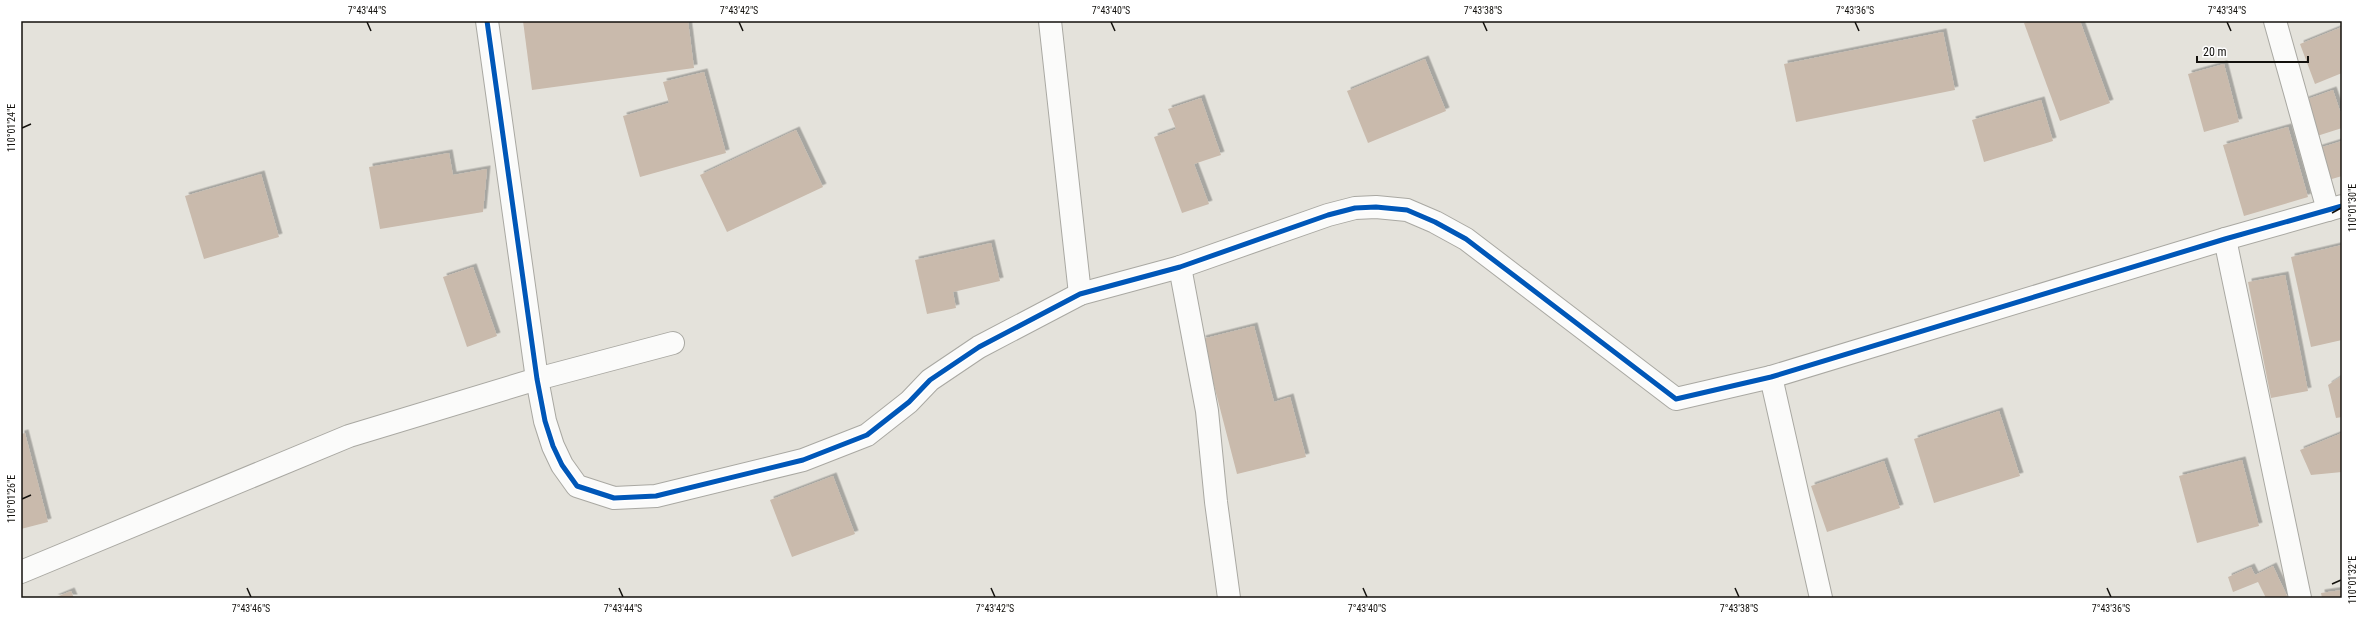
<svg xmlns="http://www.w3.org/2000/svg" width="2363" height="619" font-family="'Roboto Condensed',sans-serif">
<defs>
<filter id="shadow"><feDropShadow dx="3.5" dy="-3.5" stdDeviation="0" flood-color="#0004"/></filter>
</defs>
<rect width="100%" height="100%" fill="#e4e2db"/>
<!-- building -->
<g fill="#c9baac" filter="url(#shadow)">
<polygon points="523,21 688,21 694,68 532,90"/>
<polygon points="2030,21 2080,21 2110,103 2060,121 2024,23"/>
<polygon points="2342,27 2342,73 2315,84 2300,44"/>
<polygon points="1943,32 1955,90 1796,122 1784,64"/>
<polygon points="1425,59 1446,111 1368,143 1347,91"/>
<polygon points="2224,64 2239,122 2204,132 2188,74"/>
<polygon points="704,72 726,153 640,177 623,116 669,103 663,82"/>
<polygon points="2333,90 2342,117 2342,128 2317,136 2305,100"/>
<polygon points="1201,98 1221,155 1194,164 1209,204 1182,213 1154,137 1176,129 1168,109"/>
<polygon points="2041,100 2053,141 1984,162 1972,120"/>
<polygon points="2288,127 2308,197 2244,216 2223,145"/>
<polygon points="796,130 823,187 727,232 700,175"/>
<polygon points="2342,141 2342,176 2325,181 2316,149"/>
<polygon points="449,153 453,175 487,169 483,212 380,229 369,167"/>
<polygon points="261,174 279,237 204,259 185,196"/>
<polygon points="991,243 1000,281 953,292 956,308 927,314 915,260"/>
<polygon points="2342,245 2342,340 2311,347 2291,257"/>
<polygon points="473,267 497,336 467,347 443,277"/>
<polygon points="2285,275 2308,391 2271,398 2248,282"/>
<polygon points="1254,326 1274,402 1290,397 1306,457 1237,474 1202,339"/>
<polygon points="2342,376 2342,417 2336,418 2328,385"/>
<polygon points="1999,411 2020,476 1934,503 1914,439"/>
<polygon points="25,433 48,522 21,529 21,434"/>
<polygon points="2342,433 2342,472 2311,475 2300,450"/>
<polygon points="2242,460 2259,526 2197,543 2179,476"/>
<polygon points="1884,461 1900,508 1827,532 1811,486"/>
<polygon points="833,476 855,534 792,557 770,500"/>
<polygon points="2273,566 2288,598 2266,598 2258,582 2233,592 2228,577 2251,567 2257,579 2255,575"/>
<polygon points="2342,590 2342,598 2322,598 2321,593"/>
<polygon points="71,591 74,598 54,598"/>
</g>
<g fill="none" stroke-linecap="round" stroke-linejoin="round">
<!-- minor casing -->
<g stroke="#a9a8a2" stroke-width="24">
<g id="minor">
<polyline points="487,21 537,379 545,421 553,446 562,465 577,486 614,498 656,496 803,460 867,435 909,402 930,380 979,347 1080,294 1180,267 1328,215 1355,208 1376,207 1407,210 1435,222 1466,239 1676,399 1771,377 2225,239 2342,206"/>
<polyline points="1050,21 1080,294"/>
<polyline points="2275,21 2328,210"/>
<polyline points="2225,239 2300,598"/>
<polyline points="1180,267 1207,411 1216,502 1229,598"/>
<polyline points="1771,377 1821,598"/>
<polyline points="21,572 349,436 537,379 673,343"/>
</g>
</g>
<!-- minor -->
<use href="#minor" stroke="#fbfbfa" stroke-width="22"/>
<!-- cycleway casing -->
<g stroke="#fff" stroke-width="8">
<polyline id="cycleway" points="487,21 537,379 545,421 553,446 562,465 577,486 614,498 656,496 803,460 867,435 909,402 930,380 979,347 1080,294 1180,267 1328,215 1355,208 1376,207 1407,210 1435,222 1466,239 1676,399 1771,377 2225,239 2342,206"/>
</g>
<!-- cycleway -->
<use href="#cycleway" stroke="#0057b8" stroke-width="5"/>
</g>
<!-- ticks -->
<path fill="none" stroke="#13110d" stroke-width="1.5" d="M 367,22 L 371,31M 739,22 L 743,31M 1111,22 L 1115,31M 1483,22 L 1487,31M 1855,22 L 1859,31M 2227,22 L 2231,31M 22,128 L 31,124M 2332,213 L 2341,208M 22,499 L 31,495M 2332,584 L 2341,580M 247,588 L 251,597M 619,588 L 623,597M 991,588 L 995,597M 1363,588 L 1367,597M 1735,588 L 1739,597M 2107,588 L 2111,597"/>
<!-- border -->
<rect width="2363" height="619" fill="none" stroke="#ffffff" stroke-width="44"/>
<!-- scale -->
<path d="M2197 56v6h111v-6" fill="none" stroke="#13110d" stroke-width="2"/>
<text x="2203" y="56" font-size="12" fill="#13110d" stroke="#ffffff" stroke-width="3" paint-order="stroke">20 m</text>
<rect x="22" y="22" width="2319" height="575" fill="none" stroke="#13110d" stroke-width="1.5"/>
<g font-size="10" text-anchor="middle" fill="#13110d">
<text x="367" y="14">7°43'44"S</text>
<text x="739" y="14">7°43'42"S</text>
<text x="1111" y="14">7°43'40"S</text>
<text x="1483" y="14">7°43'38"S</text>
<text x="1855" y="14">7°43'36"S</text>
<text x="2227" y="14">7°43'34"S</text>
<text transform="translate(11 128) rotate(-90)" y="4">110°01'24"E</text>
<text transform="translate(2352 208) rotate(-90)" y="4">110°01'30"E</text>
<text transform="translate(11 499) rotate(-90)" y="4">110°01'26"E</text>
<text transform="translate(2352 580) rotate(-90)" y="4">110°01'32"E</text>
<text x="251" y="612">7°43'46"S</text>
<text x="623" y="612">7°43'44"S</text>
<text x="995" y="612">7°43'42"S</text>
<text x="1367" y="612">7°43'40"S</text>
<text x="1739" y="612">7°43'38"S</text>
<text x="2111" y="612">7°43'36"S</text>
</g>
</svg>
